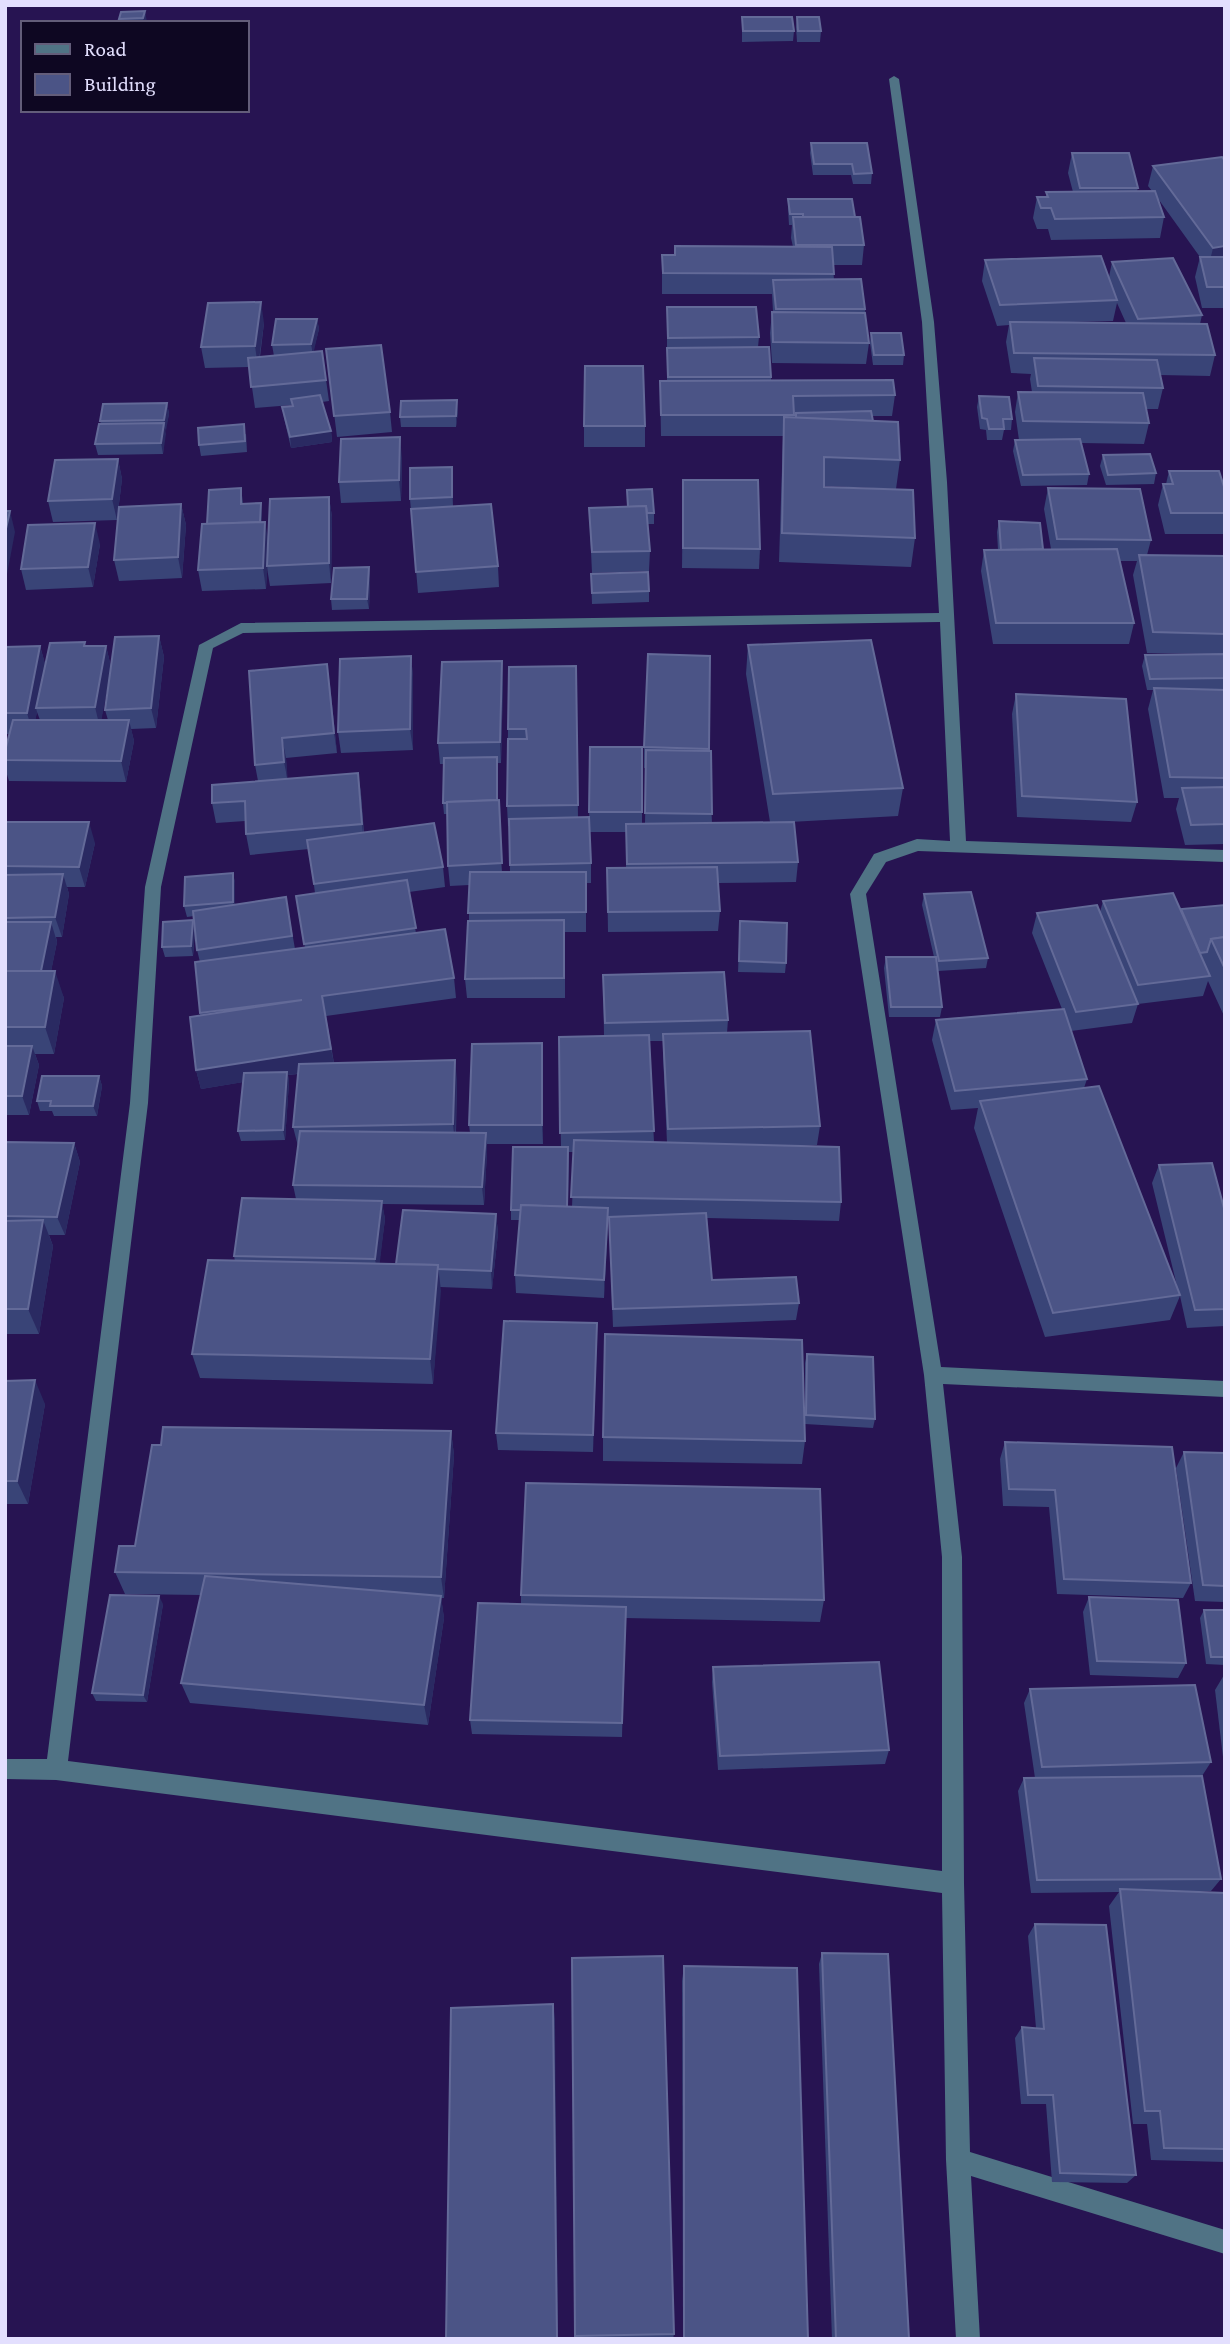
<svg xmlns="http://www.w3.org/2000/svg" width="1230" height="2344" font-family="'Crimson Pro',serif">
<rect width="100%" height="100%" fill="#271452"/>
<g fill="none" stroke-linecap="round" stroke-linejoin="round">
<!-- minor -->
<path fill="#507385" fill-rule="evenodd" d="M 894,76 L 899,79 L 934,322 L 947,482 L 966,841 L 1225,850 L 1225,862 L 918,851 L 886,862 L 866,894 L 941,1367 L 1225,1381 L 1225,1397 L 943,1384 L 962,1557 L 964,1883 L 970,2152 L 1225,2230 L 1225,2254 L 971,2176 L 980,2339 L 956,2339 L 946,2160 L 942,1893 L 56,1780 L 5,1779 L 5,1759 L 47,1759 L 130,1103 L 145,887 L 199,645 L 241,623 L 939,613 L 922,322 L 889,79 ZM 940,622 L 950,841 L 917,839 L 874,854 L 850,894 L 924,1375 L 942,1557 L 942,1871 L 68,1761 L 148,1103 L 161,887 L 213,648 L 243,633 Z"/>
</g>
<!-- wall -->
<g fill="#394477" fill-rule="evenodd">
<polygon points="145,11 146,23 120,23 119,19"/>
<polygon points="742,17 794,31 793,41 742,42"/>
<polygon points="797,17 821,31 820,42 797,42 796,27"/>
<polygon points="811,143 872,173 871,184 853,184 851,175 813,175 810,153"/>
<polygon points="1072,153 1138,188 1137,191 1152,191 1148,186 1153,166 1225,161 1225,308 1202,308 1195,277 1200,257 1159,200 1164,217 1160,238 1051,240 1048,229 1037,229 1033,218 1037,197 1046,197 1046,192 1073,192 1068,173"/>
<polygon points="788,199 855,217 864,245 862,265 833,265 834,280 865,309 869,343 866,364 772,363 770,333 772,312 773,312 772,294 662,294 662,255 793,247 791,238 792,225 789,225 788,209"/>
<path d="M 985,260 L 1109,277 L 1112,262 L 1202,315 L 1200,324 L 1215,355 L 1210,376 L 1160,375 L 1163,388 L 1158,409 L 1146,409 L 1149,423 L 1144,444 L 1081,443 L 1089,474 L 1087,485 L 1021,486 L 1013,451 L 1015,440 L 1019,440 L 1015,412 L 1018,392 L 1032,392 L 1030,379 L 1031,374 L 1011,373 L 1006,342 L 1009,325 L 997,326 L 982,281 ZM 1117,303 L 1126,323 L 1071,322 L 1113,321 Z"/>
<polygon points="667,307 759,337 758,347 771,377 771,380 895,395 892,416 872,416 873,421 900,460 896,489 824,486 824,487 915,538 911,567 779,562 783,436 661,436 660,381 667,381"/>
<polygon points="317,319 319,329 313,352 322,351 329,401 322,402 331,431 332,442 291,448 284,418 282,407 292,406 292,405 255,408 249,367 205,368 201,347 264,323 260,357 274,356 272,345"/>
<polygon points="871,333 904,355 903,365 873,365 870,343"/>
<polygon points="326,349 390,412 392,432 337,437"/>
<polygon points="979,396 1012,419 1011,430 1004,430 1002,440 987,440 986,430 980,429 977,407"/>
<polygon points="167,403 169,414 165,431 163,454 98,455 95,444 101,424 100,421"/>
<polygon points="458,411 456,427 401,427 400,417"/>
<rect x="584" y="426" width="61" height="21"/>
<polygon points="246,434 247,452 201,456 199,445"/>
<polygon points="1103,455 1156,473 1154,484 1106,485 1100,466"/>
<polygon points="402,458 401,501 341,503 339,482"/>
<polygon points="118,459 122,479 117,520 53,522 48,501"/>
<polygon points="1169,471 1225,490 1225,534 1165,534 1158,505 1163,484 1166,484"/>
<polygon points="452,478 453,506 498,566 499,587 418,593 410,499"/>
<polygon points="683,480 760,549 759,569 682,568"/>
<polygon points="241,488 243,503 262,514 262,522 268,541 329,497 332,517 331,583 270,586 267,568 266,589 202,591 198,570 207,524"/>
<polygon points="1048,488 1151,540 1147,555 1225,556 1225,844 1185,845 1176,809 1179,798 1164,798 1148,709 1153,690 1147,690 1142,666 1145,655 1218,654 1147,653 1133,575 1137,561 1120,561 1134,623 1129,644 993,644 981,571 984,550 998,550 997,532 999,521 1043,549 1051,549 1044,509"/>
<polygon points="627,490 654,513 654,524 647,524 650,551 649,571 592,573 589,508 628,507"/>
<polygon points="181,504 186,525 182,578 119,581 114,560"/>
<polygon points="100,544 93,587 26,590 21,569"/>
<polygon points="369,567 370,578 369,609 332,610 331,599"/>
<polygon points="591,574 649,591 649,602 592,604"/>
<path d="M 159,636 L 164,657 L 156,728 L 131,729 L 134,741 L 126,782 L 9,781 L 5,768 L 5,751 L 9,734 L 5,734 L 5,647 L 40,646 L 45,664 L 86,646 L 106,646 L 111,667 L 101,720 L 108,720 L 105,710 ZM 37,712 L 40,720 L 35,720 Z"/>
<polygon points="748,645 903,788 898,816 790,822 798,862 796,882 718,883 720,911 718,931 608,932 607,868 626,868 626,832 590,832 589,812 642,747 642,823 645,823 646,768 644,768 644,747 710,656 709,751 712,823 770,822 746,674"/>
<polygon points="411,656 413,677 413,750 341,753 338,732"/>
<polygon points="576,666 578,817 591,863 591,883 586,883 586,932 565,932 565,998 467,998 465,979 469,921 469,885 450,886 448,866 448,814 444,814 443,803 444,764 440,764 438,743 503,682 501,763 497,763 497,800 502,872 510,872 509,826 508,826 507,806 508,729"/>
<polygon points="330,685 337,753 286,758 287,779 358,773 361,794 364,833 443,867 445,887 409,892 416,933 454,978 456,998 326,1016 334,1063 457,1079 456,1133 470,1133 469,1125 543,1063 543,1144 487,1144 487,1152 484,1205 382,1204 385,1219 379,1264 396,1264 496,1214 498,1233 492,1289 440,1287 433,1384 200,1378 192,1354 235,1261 234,1256 296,1199 293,1185 298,1146 293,1127 298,1074 288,1075 289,1082 285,1140 241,1141 238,1131 243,1082 201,1089 196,1070 200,1016 200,962 197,950 195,931 193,956 165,957 162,947 193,920 195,931 194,916 187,917 184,906 233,873 235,883 235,905 286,897 295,949 305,948 296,896 315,893 309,849 250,855 246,834 245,821 216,823 212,803 258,781 255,765"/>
<polygon points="1016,694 1137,802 1131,822 1017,817 1012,714"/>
<polygon points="5,822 95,843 85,887 67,887 69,894 62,937 56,937 57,942 51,971 64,998 54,1054 35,1054 39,1065 29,1115 5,1115"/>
<polygon points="924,894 988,958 986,968 938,971 942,1007 940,1017 889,1017 884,968 886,957 934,957 922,905"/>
<polygon points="1103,901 1181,909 1225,905 1225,1018 1208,981 1203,996 1138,1004 1132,1023 1071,1031 1087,1079 1084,1088 1177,1286 1152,1183 1159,1165 1225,1212 1225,1326 1187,1328 1180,1296 1170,1320 1045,1337 974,1128 978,1108 951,1110 932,1040 936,1020 1062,1009 1032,933 1037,913 1100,912"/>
<polygon points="740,921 786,963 785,973 738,972"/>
<path d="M 603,975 L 728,1020 L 727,1033 L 820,1126 L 817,1145 L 792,1146 L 841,1202 L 839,1221 L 707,1218 L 712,1280 L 799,1303 L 796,1320 L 613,1327 L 609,1217 L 620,1216 L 608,1216 L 604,1298 L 516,1293 L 515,1275 L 520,1220 L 511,1220 L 511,1210 L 561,1147 L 559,1037 L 604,1036 ZM 649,1041 L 663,1041 L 663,1054 L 667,1143 L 654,1142 ZM 569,1152 L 574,1152 L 572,1207 L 568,1207 Z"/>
<polygon points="99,1076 102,1086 97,1116 54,1116 52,1111 40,1111 37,1101"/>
<polygon points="5,1142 74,1143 80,1162 65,1235 49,1235 53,1246 39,1334 5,1334"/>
<polygon points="597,1323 593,1452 498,1450 496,1433"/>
<polygon points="807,1354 875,1419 873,1428 805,1424 805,1441 802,1464 603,1461 603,1437 805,1421 805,1363"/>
<polygon points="5,1381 45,1404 28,1504 5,1504"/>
<polygon points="451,1431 454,1455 444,1598 441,1598 444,1618 428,1725 190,1703 181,1683 201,1595 125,1594 115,1572 135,1546"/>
<polygon points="1005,1442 1191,1583 1183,1598 1057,1594 1049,1507 1003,1506 1000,1459"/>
<polygon points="1184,1452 1225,1453 1225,1602 1195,1601 1176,1468"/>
<polygon points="521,1595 824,1600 820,1622 625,1618 622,1737 472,1734 470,1720 521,1604"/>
<polygon points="1089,1597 1186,1663 1178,1678 1090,1675 1083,1612"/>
<polygon points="163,1604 147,1702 96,1701 92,1693"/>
<polygon points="1204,1610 1225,1610 1225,1665 1206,1664 1200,1618"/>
<polygon points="713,1667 889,1750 885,1764 718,1770 712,1682"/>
<polygon points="1224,1675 1225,1681 1225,1774 1215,1690"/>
<polygon points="1030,1689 1211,1762 1202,1776 1175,1777 1221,1879 1211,1891 1183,1891 1225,1893 1225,2162 1151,2160 1147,2124 1133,2124 1109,1906 1119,1892 1031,1893 1018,1791 1024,1778 1035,1778 1024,1703"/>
<polygon points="1035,1924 1136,2175 1127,2183 1052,2182 1046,2104 1021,2104 1015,2038 1022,2027 1036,2028 1028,1936"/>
<polygon points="822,1953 909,2339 832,2339 819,1964"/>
<polygon points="572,1958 674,2334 673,2339 575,2339"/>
<polygon points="684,1966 808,2339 683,2339 682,1981"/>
</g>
<!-- shaded-wall -->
<g fill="#2a2a62">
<polygon points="145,11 147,22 146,23 144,23 143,18"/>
<polygon points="1225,246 1225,266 1208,269 1213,248"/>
<polygon points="261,302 264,323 258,367 255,346"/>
<polygon points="317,319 319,329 313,355 311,344"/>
<polygon points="457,400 458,411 456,427 456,416"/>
<polygon points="167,403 169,414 166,431 164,420"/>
<polygon points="164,423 166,434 163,454 161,443"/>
<polygon points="331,431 332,442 291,448 290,437"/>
<polygon points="400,437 402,458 401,501 399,480"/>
<polygon points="118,459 122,479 117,520 112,499"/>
<polygon points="329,497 332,517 331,583 329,563"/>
<polygon points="261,503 262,514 262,538 260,528"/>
<polygon points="181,504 186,525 182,578 178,557"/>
<polygon points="10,511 15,532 5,585 5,533"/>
<polygon points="265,522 269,543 266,589 263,568"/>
<polygon points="95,523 100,544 93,587 88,567"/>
<polygon points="369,567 370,578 369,609 367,599"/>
<polygon points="159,636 164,657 156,728 151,708"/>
<polygon points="40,646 46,667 36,708 37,712 33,734 27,713"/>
<polygon points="106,646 111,667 100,728 95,707"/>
<polygon points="411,656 413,677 413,750 410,729"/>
<polygon points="502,661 503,682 501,763 500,742"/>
<polygon points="327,664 330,685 337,753 334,733"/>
<polygon points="129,720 134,741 126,782 121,761"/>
<polygon points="282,738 286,758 288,782 284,762"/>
<polygon points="358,773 361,794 364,845 362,824"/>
<polygon points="89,822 95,843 85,887 79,867"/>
<polygon points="233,873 235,883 235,912 233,902"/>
<polygon points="63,874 69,894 62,937 55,917"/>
<polygon points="193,920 195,931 193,956 191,946"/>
<polygon points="51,922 57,942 47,992 41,972"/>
<polygon points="55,971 64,998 54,1054 45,1027"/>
<polygon points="542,1043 543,1063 543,1144 542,1125"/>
<polygon points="32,1046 39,1065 29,1115 22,1096"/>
<polygon points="331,1049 335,1068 288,1075 289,1082 285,1140 283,1130 287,1075 201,1089 196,1070"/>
<polygon points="455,1060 457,1079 455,1143 453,1124"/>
<polygon points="99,1076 102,1086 97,1116 93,1106"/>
<polygon points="486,1133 487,1152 484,1205 482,1187"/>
<polygon points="74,1143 80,1162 65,1235 57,1217"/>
<polygon points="382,1201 385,1219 378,1278 375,1259"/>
<polygon points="608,1208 608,1227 604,1298 604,1280"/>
<polygon points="496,1214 498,1233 492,1289 491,1271"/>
<polygon points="43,1220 53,1246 39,1334 28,1309"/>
<polygon points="438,1265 441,1291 433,1384 430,1359"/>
<polygon points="597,1323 597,1341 593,1452 593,1435"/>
<polygon points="35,1380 45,1404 28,1504 17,1481"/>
<polygon points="451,1431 454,1455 444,1598 441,1577"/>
<polygon points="159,1596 163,1604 147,1702 143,1695"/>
<polygon points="441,1596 444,1618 428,1725 424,1705"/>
<polygon points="553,2004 555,2019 558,2339 557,2339"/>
</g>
<!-- building -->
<g fill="#4b5486" stroke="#636a98" stroke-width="2">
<polygon points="145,11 143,18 119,19 121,12"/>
<polygon points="742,17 792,17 794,31 743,31"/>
<polygon points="797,17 819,17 821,31 798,31"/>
<polygon points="811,143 867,143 872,173 854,174 852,164 814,164"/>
<polygon points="1072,153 1129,153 1138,188 1080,188"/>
<polygon points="1222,157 1225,161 1225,246 1213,248 1153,166"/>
<polygon points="1155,191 1164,217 1055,219 1051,208 1041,208 1037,197 1048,197 1046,192"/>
<polygon points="788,199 852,199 855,217 803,217 803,214 790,214"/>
<polygon points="793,217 860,217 864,245 796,245"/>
<polygon points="675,246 832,247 834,274 663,273 662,255 675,255"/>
<polygon points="1101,256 1117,300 1000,305 985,260"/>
<polygon points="1200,257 1225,257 1225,287 1207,287"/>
<polygon points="1173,258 1202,315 1138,319 1112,262"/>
<polygon points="861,279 865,309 776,309 773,280"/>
<polygon points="261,302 255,346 201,347 208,303"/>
<polygon points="667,307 756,307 759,337 668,338"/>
<polygon points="772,312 865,313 869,343 773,342"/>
<polygon points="276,319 317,319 311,344 272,345"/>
<polygon points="1010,322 1207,324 1215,355 1014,353"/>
<polygon points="871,333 901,333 904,355 874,355"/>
<polygon points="381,345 390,412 334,416 326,349"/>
<polygon points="769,347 771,377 668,377 667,348"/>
<polygon points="322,351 326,380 251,387 248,358"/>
<polygon points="1034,358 1157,360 1163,388 1038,386"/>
<polygon points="585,366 643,366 645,426 584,426"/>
<polygon points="893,380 895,395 793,396 794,415 661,415 660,381"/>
<polygon points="1018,392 1143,393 1149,423 1023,421"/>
<polygon points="320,395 331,431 290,437 282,407 293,406 291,399"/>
<polygon points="979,396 1009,397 1012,419 1003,419 1004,429 989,429 987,419 982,418"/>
<polygon points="457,400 456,416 400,417 401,401"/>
<polygon points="167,403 164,420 100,421 103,404"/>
<polygon points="871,411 873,421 796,418 796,413"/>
<polygon points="784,417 898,422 900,460 824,457 824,487 913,490 915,538 782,533"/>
<polygon points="164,423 161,443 95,444 99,424"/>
<polygon points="244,424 245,441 199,445 198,428"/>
<polygon points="400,437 399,480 339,482 341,439"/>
<polygon points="1080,439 1089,474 1023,475 1015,440"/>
<polygon points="1150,454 1156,473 1108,475 1103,455"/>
<polygon points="118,459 112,499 48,501 55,460"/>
<polygon points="452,467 452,497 410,499 410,468"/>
<polygon points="1169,471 1219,471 1225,490 1225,513 1171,513 1163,484 1173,484"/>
<polygon points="683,480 758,480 760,549 683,548"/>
<polygon points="241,488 241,504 261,503 260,522 207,524 209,490"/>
<polygon points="1048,488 1140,489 1151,540 1057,539"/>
<polygon points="652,489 654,513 647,513 646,506 628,507 627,490"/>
<polygon points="329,497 329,563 267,566 270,499"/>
<polygon points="181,504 178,557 114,560 119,507"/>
<polygon points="491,504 498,566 416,572 411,509"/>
<polygon points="646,506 650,551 592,552 589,508"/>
<polygon points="5,511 10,511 5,533"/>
<polygon points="999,521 1040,523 1043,549 1001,550"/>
<polygon points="265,522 263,568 198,570 202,524"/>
<polygon points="95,523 88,567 21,569 28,525"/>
<polygon points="1117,549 1134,623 996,623 984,550"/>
<polygon points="1139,555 1225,556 1225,634 1153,632"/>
<polygon points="369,567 367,599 331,599 334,568"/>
<polygon points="648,572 649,591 592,593 591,574"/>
<polygon points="159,636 151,708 105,710 115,637"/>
<polygon points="871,640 903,788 773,794 748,645"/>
<polygon points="85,642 84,646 106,646 95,707 36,708 50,643"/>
<polygon points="40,646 27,713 5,713 5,647"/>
<polygon points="648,654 710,656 709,749 644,747"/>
<polygon points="1225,654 1225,678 1150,679 1145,655"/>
<polygon points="411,656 410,729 338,732 340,659"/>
<polygon points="502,661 500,742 438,743 442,662"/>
<polygon points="327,664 334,733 282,738 284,762 255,765 249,671"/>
<polygon points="576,666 578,805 507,806 508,739 527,739 526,729 508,729 509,667"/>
<polygon points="1154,688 1225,690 1225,778 1170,777"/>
<polygon points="1016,694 1126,699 1137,802 1022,796"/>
<polygon points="13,720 129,720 121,761 5,760 5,751"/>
<polygon points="590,747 642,747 642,812 589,812"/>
<polygon points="646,750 711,751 712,814 645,813"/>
<polygon points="497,757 497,800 447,802 447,803 443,803 444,758"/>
<polygon points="358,773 362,824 246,834 245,801 212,803 212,785"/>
<polygon points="1225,787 1225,824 1191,825 1182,788"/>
<polygon points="499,800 502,863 448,866 447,802"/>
<polygon points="589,817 591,863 510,865 509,819"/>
<polygon points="5,822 89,822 79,867 5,866"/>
<polygon points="794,822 798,862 627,864 626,824"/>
<polygon points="434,823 443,867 314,884 307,840"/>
<polygon points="717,867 720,911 608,912 607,868"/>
<polygon points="470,872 586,872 586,912 468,913"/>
<polygon points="233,873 233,902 184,906 185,877"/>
<polygon points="63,874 55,917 5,918 5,875"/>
<polygon points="407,880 416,928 304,944 296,896"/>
<polygon points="971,892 988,958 939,961 924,894"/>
<polygon points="1173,893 1210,976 1138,985 1103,901"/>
<polygon points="286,897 292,936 197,950 193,911"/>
<polygon points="1097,905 1138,1004 1076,1012 1037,913"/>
<polygon points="1225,905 1225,937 1211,939 1207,952 1200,953 1181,909"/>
<polygon points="193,920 191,946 162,947 163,922"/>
<polygon points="564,920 564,978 465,979 468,921"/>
<polygon points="740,921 787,923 786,963 739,961"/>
<polygon points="5,922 51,922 41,971 5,971"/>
<polygon points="445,929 454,978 322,996 331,1049 196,1070 190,1017 302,1000 200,1013 195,962"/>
<polygon points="1225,937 1225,969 1211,939"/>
<polygon points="886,957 936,957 942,1007 891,1007"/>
<polygon points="5,971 55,971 45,1027 5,1027"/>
<polygon points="724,972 728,1020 605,1023 603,975"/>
<polygon points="1064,1009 1087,1079 955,1091 936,1020"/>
<polygon points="810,1031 820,1126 668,1129 663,1034"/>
<polygon points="649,1035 654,1131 560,1133 559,1037"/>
<polygon points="542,1043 542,1125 469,1125 472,1044"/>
<polygon points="5,1046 32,1046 22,1096 5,1096"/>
<polygon points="455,1060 453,1124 293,1127 299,1064"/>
<polygon points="287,1072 283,1130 238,1131 244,1073"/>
<polygon points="42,1076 99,1076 93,1106 50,1106 51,1101 37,1101"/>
<polygon points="1099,1086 1180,1295 1053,1313 980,1101"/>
<polygon points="300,1131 486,1133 482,1187 293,1185"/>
<polygon points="574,1140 839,1147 841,1202 571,1197"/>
<polygon points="5,1142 74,1143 57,1217 5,1216"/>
<polygon points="513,1147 568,1147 567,1207 521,1205 521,1210 511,1210"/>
<polygon points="1212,1163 1225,1212 1225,1309 1195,1310 1159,1165"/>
<polygon points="242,1198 382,1201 375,1259 234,1256"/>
<polygon points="521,1205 608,1208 604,1280 515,1275"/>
<polygon points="403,1210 496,1214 491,1271 438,1269 438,1265 396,1264"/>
<polygon points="706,1213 712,1280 796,1277 799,1303 613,1309 609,1217"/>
<polygon points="43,1220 28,1309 5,1309 5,1221"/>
<polygon points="208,1260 438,1265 430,1359 192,1354"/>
<polygon points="504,1321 597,1323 593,1435 496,1433"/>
<polygon points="605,1334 802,1340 805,1441 603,1437"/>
<polygon points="807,1354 873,1357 875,1419 806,1415"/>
<polygon points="35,1380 17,1481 5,1481 5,1381"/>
<polygon points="163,1427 451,1431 441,1577 115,1572 119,1546 135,1546 152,1445 161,1445"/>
<polygon points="1005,1442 1172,1447 1191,1583 1064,1579 1055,1490 1009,1489"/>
<polygon points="1184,1452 1225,1453 1225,1586 1203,1585"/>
<polygon points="526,1483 820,1489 824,1600 521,1595"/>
<polygon points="205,1576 441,1596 424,1705 181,1683"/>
<polygon points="110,1595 159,1596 143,1695 92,1693"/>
<polygon points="1089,1597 1178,1600 1186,1663 1097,1661"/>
<polygon points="478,1603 626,1607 622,1723 470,1720"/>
<polygon points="1204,1610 1225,1610 1225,1657 1211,1657"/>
<polygon points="879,1662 889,1750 720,1756 713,1667"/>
<polygon points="1195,1685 1211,1762 1042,1767 1030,1689"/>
<polygon points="1202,1776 1221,1879 1037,1880 1024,1778"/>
<polygon points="1120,1889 1225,1893 1225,2149 1164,2148 1160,2111 1145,2111"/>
<polygon points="1035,1924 1106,1925 1136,2175 1060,2173 1053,2095 1028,2095 1022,2027 1044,2029"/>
<polygon points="822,1953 888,1954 909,2339 836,2339"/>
<polygon points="663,1956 674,2334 575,2336 572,1958"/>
<polygon points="684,1966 797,1968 808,2339 684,2339"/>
<polygon points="553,2004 557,2339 446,2339 451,2008"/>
</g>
<!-- border -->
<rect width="1230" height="2344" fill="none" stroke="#e3dffe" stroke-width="14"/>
<!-- legend -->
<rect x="21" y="21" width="228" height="91" fill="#0e0722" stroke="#635d7a" stroke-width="2"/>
<rect x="35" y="44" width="35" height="10" fill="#507385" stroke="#635d7a" stroke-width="2"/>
<text x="84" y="56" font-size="21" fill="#e3dffe">Road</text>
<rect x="35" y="74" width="35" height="21" fill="#4b5486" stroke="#635d7a" stroke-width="2"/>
<text x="84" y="91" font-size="21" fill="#e3dffe">Building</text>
</svg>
